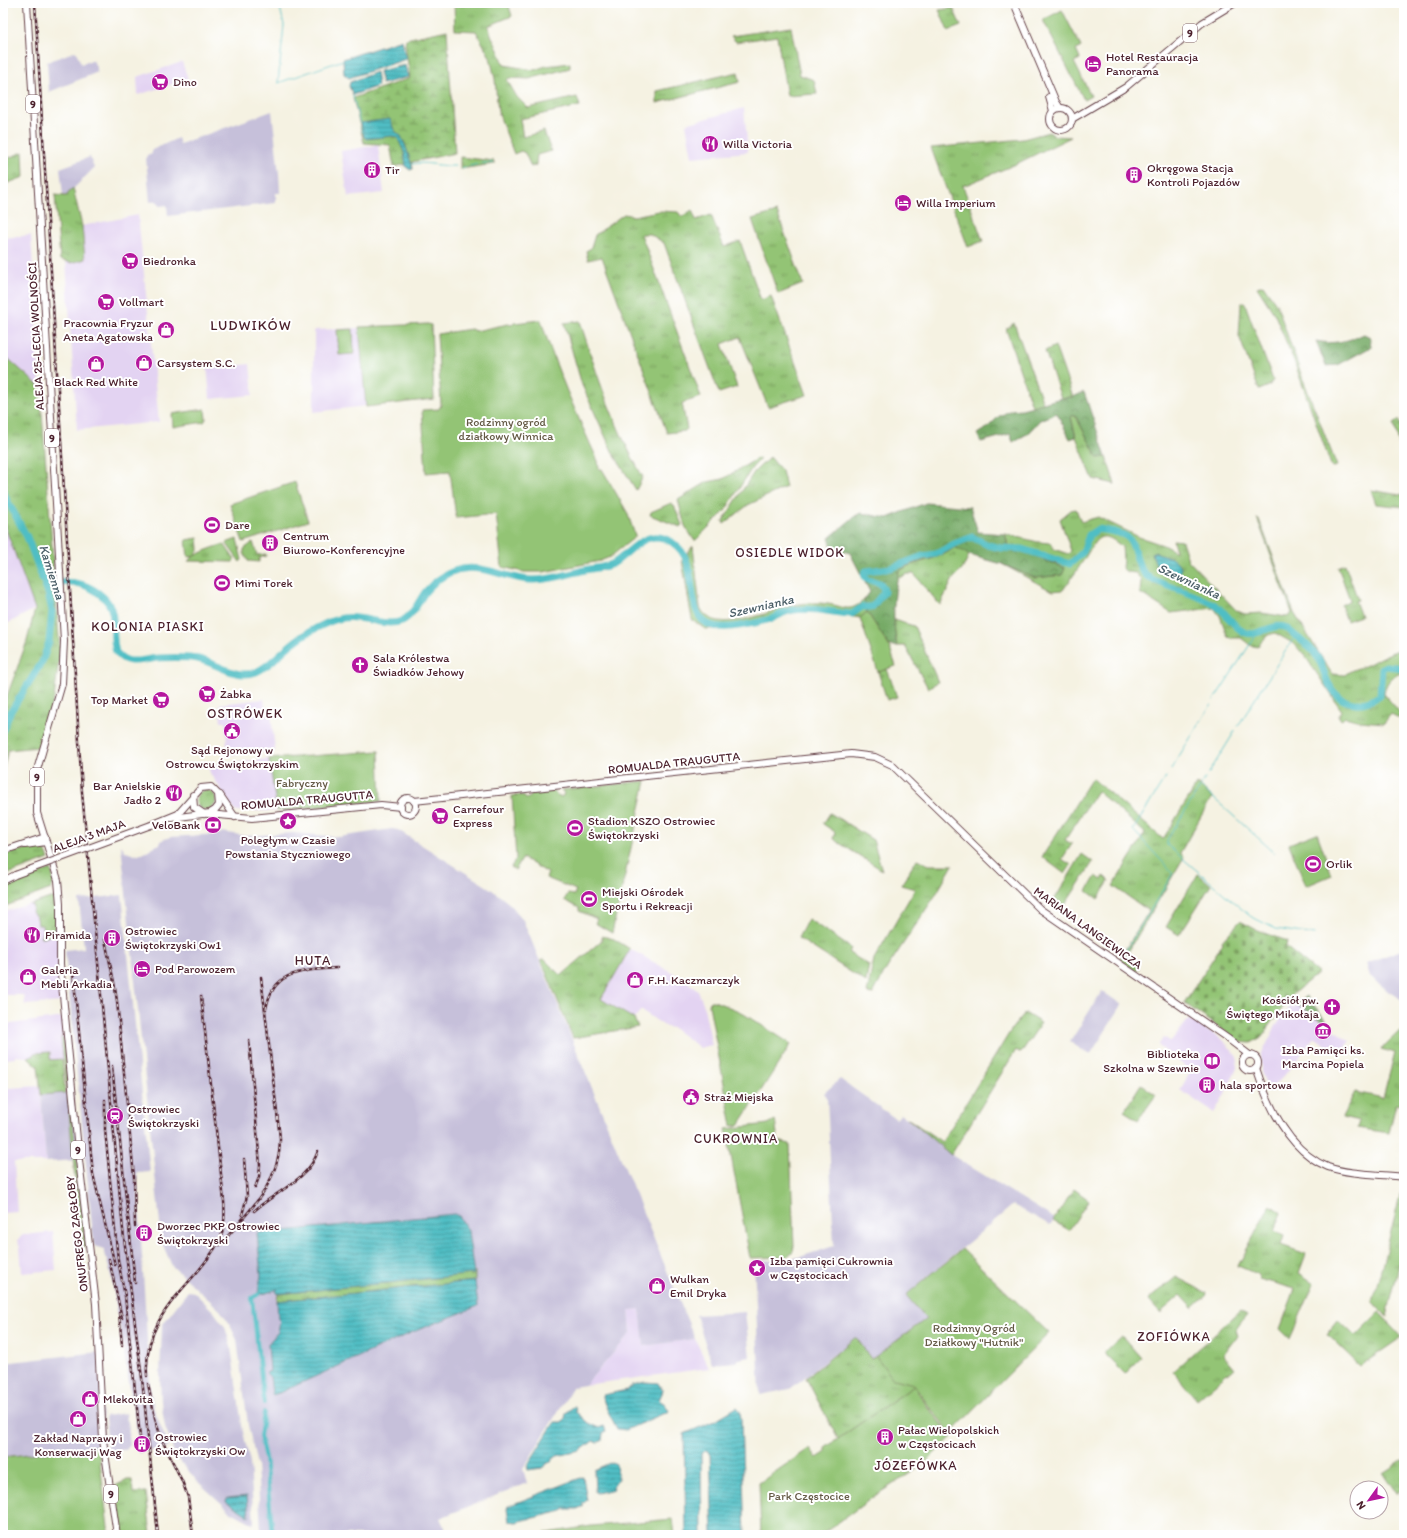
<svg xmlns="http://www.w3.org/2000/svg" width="1407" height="1538" font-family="Itim,sans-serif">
<defs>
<pattern id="grass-tufts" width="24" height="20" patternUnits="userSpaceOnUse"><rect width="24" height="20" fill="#93c474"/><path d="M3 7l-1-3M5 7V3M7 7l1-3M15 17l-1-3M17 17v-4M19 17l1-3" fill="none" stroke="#7a9f5f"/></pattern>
<pattern id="forest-crowns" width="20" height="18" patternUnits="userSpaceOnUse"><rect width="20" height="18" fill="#76aa66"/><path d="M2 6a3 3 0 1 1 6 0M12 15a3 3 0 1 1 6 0" fill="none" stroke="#638a54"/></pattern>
<pattern id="wetland-marsh" width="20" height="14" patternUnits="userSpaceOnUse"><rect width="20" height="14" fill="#93c474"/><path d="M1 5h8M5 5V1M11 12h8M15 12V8" fill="none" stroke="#7a9f5f"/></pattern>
<pattern id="cemetery-stones" width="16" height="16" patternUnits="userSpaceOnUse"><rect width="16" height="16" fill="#93c474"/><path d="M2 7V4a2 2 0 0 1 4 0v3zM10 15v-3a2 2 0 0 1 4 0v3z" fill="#7a9f5f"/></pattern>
<pattern id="water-rules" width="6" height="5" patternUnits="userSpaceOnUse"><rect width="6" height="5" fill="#50bec4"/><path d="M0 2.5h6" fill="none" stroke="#449a9f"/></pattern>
</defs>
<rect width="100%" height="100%" fill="#fff"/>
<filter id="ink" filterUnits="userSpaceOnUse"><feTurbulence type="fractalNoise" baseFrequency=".025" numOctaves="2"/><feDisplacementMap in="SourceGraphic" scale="8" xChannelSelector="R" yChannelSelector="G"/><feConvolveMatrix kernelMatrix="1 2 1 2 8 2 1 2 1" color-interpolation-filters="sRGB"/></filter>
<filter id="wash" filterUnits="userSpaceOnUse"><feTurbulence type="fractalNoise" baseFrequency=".012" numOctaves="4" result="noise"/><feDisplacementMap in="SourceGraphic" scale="16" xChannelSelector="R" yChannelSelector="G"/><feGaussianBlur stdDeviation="0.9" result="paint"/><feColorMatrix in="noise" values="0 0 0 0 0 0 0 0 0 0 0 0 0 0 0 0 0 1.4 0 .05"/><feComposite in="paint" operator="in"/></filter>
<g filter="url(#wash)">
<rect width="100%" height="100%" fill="#f5f2e2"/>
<!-- built -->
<g fill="#e3d3f2">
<polygon points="182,62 188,79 138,95 137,77"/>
<polygon points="744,108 748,152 692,157 686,124"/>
<polygon points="378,145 384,193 348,197 341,151"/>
<polygon points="138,215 159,422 77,430 66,261 72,263 85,259 82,226"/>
<polygon points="31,235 40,387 3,354 3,238"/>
<polygon points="359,328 366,406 314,412 314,330"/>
<polygon points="221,364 225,367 250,364 253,395 210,399 207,366"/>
<polygon points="3,521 35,609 3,626"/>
<polygon points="264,699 266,713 271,713 275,751 227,755 226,722 221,722 219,704"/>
<polygon points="269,759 277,811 235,811 210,773 208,765"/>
<polygon points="50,898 57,900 63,1002 25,1005 24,995 3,995 3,912"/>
<polygon points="630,949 684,979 698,991 703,1003 712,1045 699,1048 695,1044 673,1028 666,1027 641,1010 634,1019 601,999"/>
<polygon points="1297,1004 1350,1041 1339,1053 1314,1037 1291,1068 1269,1092 1261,1072 1261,1055 1278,1022 1291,1006 1294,1008"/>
<polygon points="65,1017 70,1063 61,1059 50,1060 50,1052 34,1053 34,1056 28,1057 16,1056 15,1058 6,1059 8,1088 40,1086 46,1162 14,1162 17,1212 3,1213 3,1025"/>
<polygon points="1189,1019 1224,1041 1238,1057 1237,1067 1227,1091 1214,1113 1180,1090 1191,1071 1160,1047 1159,1043 1164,1037 1171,1042"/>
<polygon points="53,1232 56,1270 22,1273 20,1247 17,1240 23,1235"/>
<polygon points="640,1309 644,1346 695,1339 709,1368 585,1385 631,1333 629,1310"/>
</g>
<!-- industrial -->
<g fill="#c6c0da">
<polygon points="76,51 81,64 93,60 98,72 49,92 47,62"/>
<polygon points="272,111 279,174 280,193 276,193 276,203 168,216 167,205 159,206 157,201 150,202 146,158 147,155 152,153 152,150 178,138 180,144"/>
<polygon points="90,157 94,168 66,196 63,195 60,168"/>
<polygon points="392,829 398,830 491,889 511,905 523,920 695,1339 644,1346 640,1309 629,1310 631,1333 585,1385 573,1387 523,1469 527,1483 440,1518 448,1535 265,1535 261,1530 257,1465 248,1425 237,1340 228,1321 220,1310 172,1266 162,1243 121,845 126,852 135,855 149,851 151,848 160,844 160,841 170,837 220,834 222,832 246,836 293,833 339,837"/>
<polygon points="122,895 150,1172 137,1173 150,1387 154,1409 169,1447 138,1453 138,1437 112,1280 104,1249 94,1246 65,950 84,948 79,900"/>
<polygon points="1404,949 1404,1001 1389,992 1370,976 1366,963"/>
<polygon points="1102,991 1122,1005 1090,1055 1070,1042"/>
<polygon points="840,1079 896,1119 901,1114 953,1156 1055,1219 1050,1225 1013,1205 906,1295 926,1319 876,1356 871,1359 856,1337 790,1389 760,1395 754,1261 787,1259 803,1256 834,1246 827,1097 824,1093"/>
<polygon points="73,1092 79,1160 46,1162 41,1095"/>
<polygon points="188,1291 194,1292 214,1312 225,1327 231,1347 243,1432 250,1462 254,1524 230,1511 198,1482 175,1455 165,1427 161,1402 160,1374 162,1325"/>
<polygon points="745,1312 750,1357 739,1359 737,1362 712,1364 696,1315"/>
<polygon points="99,1352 104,1446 3,1457 3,1363"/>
<polygon points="126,1413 130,1445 126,1450 113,1450 108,1448 105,1416"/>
</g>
<!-- grass -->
<g fill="url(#grass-tufts)" stroke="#6e7250">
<path d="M 454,3 L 508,3 L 512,16 L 488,26 C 492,40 500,51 504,65 L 534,70 L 546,66 L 570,63 L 570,68 L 529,79 L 509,78 L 507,80 L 517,97 L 528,108 L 577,97 L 580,106 L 520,119 L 523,137 L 544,131 L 551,151 L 537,155 L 536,165 L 531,167 L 525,153 L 521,151 L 514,154 L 498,112 L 495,79 L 490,57 L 476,31 L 455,30 Z"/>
<polygon points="953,8 961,26 948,31 939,10"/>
<polygon points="791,27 800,75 814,80 817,94 787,96 777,36 736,42 731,36"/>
<polygon points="738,72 740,82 657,103 657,91"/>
<polygon points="1049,132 1055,136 1071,137 1014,165 963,186 983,241 968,247 931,148 1023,139"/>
<polygon points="23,152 24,177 3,185 3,160"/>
<polygon points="460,157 494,161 494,164 460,169"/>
<polygon points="73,188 82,226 85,259 72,263 60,260 55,195 66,196"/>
<polygon points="692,210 696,220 711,215 724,247 740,241 761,300 771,296 807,395 768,407 740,337 722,344 737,387 719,393 664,243 650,234 641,234 701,397 682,403 687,429 685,431 667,433 602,257 588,260 586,251 591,248 595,235 624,214 634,216 659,211 678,212 682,217"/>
<polygon points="777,212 803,284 778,294 752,219"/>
<polygon points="1263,285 1277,305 1301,374 1337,466 1332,468 1294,361 1275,315 1257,287"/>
<polygon points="1244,301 1273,380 1269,386 1259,390 1239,336 1241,304"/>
<path d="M 580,321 C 597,376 614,427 643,477 L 636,490 L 612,451 L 582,385 L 564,323 Z"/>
<polygon points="1014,323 1043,403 1032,406 1006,329"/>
<polygon points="1055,346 1073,397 1061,398 1045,351"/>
<polygon points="3,354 40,387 60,651 54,698 38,747 8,750 3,771 3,707 27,641 35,609 3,521"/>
<polygon points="1073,415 1076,417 1098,458 1106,457 1115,484 1093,479 1076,437 1071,417"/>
<polygon points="1399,419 1404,433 1404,461 1394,424"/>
<polygon points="770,457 782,471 786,487 748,505 724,524 723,521 754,472"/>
<polygon points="758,458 760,459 752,468 725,511 696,540 694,540 685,526 678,500 707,482 723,479"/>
<polygon points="1371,490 1400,495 1404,493 1404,507 1376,504"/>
<polygon points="671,503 674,505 682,525 680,527 650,515 651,512"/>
<path d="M 1076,509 L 1081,522 L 1098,517 L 1139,537 L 1163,545 L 1176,552 L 1173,540 L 1182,541 L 1188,560 L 1237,611 L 1245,614 L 1262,613 L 1287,617 L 1292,613 L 1257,518 L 1259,519 L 1294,613 L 1332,674 L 1345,675 C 1352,668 1363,668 1371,663 C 1381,657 1390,653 1401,649 L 1404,661 L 1404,672 C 1392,676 1386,681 1384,694 L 1404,717 L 1401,719 L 1391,714 L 1384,723 L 1360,721 L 1345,717 L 1342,720 L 1338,717 L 1342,711 L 1303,653 L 1291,642 L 1275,633 L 1268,635 L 1257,647 L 1250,645 L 1241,638 L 1230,638 L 1227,635 L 1220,616 L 1214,608 L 1171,613 L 1140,593 L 1141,580 L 1136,573 L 1127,572 L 1122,568 L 1123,559 L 1122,547 C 1098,525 1095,543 1083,561 C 1077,571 1070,580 1063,590 L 1052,591 L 1002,564 L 1035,578 L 1062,575 L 1065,568 L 1008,545 L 1005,534 L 1038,542 L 1051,543 L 1054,549 L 1068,554 L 1071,551 L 1060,519 L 1071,510 Z"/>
<polygon points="198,538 199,549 195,556 188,557 186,540"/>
<polygon points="237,539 242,560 240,562 226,543"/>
<polygon points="253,542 257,555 266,554 266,556 259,558 259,562 248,561 244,553 244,549"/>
<path d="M 224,544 L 235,560 L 233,562 L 188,561 C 196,553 212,548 224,544 Z"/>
<path d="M 693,546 L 700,607 C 714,640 775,607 800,604 C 808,603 819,602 828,604 C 844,606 849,614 864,600 L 867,612 L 860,618 L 811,610 L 795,612 L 738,628 L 705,629 L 692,620 L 682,560 Z"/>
<path d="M 955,547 L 969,555 L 962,570 L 953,579 L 940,605 L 914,574 L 907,574 L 897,579 L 899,571 C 916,560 939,561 955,547 Z"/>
<polygon points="1345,564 1358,600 1355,601 1361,616 1347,621 1341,605 1350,600 1338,567"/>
<polygon points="893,620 914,626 938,682 928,688 905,646 897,646"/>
<polygon points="887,669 897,697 887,700 878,672"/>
<polygon points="1092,778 1163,839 1197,784 1212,797 1180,853 1184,857 1125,957 1139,967 1136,971 1119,960 1149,911 1113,886 1145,833 1097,791 1065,840 1072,844 1062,859 1071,865 1065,874 1042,857"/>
<circle cx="206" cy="800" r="10"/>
<polygon points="830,813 873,840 882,870 833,839 835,832 823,824"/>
<polygon points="37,846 44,848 49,859 3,876 3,855"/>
<polygon points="1082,854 1093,862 1063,908 1053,902"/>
<polygon points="917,859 929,865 953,865 935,896 887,968 873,994 867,993 874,959 915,889 901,885"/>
<polygon points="51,869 54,882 51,889 3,907 3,890 7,885"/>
<polygon points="1198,874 1211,885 1179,935 1166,927"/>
<polygon points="1096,876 1102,880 1104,876 1109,881 1098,899 1087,891"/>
<path d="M 50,898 L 55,898 L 60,904 L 56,904 C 59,916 56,939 41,938 L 40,936 L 43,935 L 42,925 L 38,925 L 37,918 L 32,912 L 33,906 L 30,905 Z"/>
<polygon points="808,919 851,948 849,953 869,965 866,982 798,938"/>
<polygon points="602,936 614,939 630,949 601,999 634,1019 638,1027 573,1038 541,960 544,959 561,976 602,940"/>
<polygon points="1025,1013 1041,1023 1021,1053 1016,1050 951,1155 907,1118 942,1142 1013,1027"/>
<polygon points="1404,1027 1404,1091 1401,1105 1396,1104 1389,1133 1357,1128 1359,1121 1342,1117 1355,1092 1383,1098 1395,1053 1381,1049"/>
<polygon points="61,1037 64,1038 71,1106 69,1108"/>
<polygon points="50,1052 50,1060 62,1059 65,1093 41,1095 38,1066 28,1057 34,1056 34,1053"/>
<polygon points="1141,1084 1156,1095 1138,1120 1124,1111"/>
<polygon points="69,1111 72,1113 86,1247 83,1247 81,1225 79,1225"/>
<polygon points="1404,1181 1404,1243 1387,1317 1373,1301"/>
<polygon points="1074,1189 1089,1200 1069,1230 1053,1221"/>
<polygon points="1270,1205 1282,1213 1274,1231 1284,1236 1281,1245 1306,1254 1299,1273 1314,1283 1290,1339 1280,1329 1295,1289 1259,1279 1259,1275 1238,1266"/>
<polygon points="475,1271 475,1281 277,1301 278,1294 472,1274"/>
<polygon points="1176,1277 1207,1293 1207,1295 1193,1308 1181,1295 1160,1313 1148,1300"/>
<polygon points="1240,1311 1247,1315 1235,1330 1237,1336 1223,1355 1234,1368 1197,1400 1173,1371"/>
<polygon points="1379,1312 1402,1337 1360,1366 1327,1334 1338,1320 1355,1336"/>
<polygon points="1122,1336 1141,1358 1125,1374 1104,1353"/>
<polygon points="856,1337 871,1359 876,1356 893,1378 914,1384 914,1386 838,1439 806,1378"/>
<polygon points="1404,1459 1404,1488 1397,1494 1383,1473"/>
<polygon points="127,1480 132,1480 133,1493 146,1492 151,1535 123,1535 115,1486"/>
</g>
<!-- forest -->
<g fill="url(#forest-crowns)" stroke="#606448">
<path d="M 1364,334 L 1370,337 L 1371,347 L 1338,365 L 1326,366 L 1316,341 C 1332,345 1349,341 1364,334 Z"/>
<polygon points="1084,392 1106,457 1098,458 1076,417 1073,415 1071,417 1076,437 1070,439 1057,413 1040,420 1027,434 1013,442 1010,434 981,442 977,434 988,427 998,417 1011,410 1022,409 1061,398 1073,397"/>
<path d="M 926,503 L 970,507 L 978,532 L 1005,534 L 1008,545 L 1065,568 L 1062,575 L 1035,578 L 1002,564 L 969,555 L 955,547 C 939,561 916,559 899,571 C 893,598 892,618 897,646 L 889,646 L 867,612 L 864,600 L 870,592 L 850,553 L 832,548 L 829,538 L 855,516 L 861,513 L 887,518 Z"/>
<polygon points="1306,996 1333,1028 1297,1004"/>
</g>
<!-- wetland -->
<polygon fill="url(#wetland-marsh)" stroke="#6e7250" points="447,30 455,153 412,162 413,169 410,170 406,164 394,167 390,145 364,143 353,98 410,78 405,44 406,39"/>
<!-- cemetery -->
<polygon fill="url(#cemetery-stones)" stroke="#6e7250" points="1240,921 1257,930 1287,941 1286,947 1318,973 1295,992 1293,992 1262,1037 1251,1043 1240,1042 1184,1003 1223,943 1222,941"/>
<!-- green -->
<g fill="#93c474" stroke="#6e7250">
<polygon points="1062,10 1081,47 1076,50 1080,59 1074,62 1091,96 1084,100 1043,20"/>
<path d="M 541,320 C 556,369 577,415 598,461 L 599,469 L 602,469 L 627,512 L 635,535 L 635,537 L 610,557 L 600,561 L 543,572 L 524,572 L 502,567 L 496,514 L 456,518 L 450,471 L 426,473 L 422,410 L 439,409 L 441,405 L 437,334 L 471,329 L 475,331 L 508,324 L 512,325 L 514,323 Z"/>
<polygon points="428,324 431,325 434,399 366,407 359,327"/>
<polygon points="353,329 354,354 339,355 337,330"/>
<polygon points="205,409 206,419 204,422 173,427 172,414"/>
<polygon points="295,482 308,521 243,542 230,504"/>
<polygon points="867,612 889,646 896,666 878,672 860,618"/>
<polygon points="379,751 381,801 277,811 269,759"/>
<polygon points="646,781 612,933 595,923 597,919 579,911 579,908 564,900 568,894 574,895 576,890 546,878 548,873 523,858 515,870 511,867 516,859 512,796 523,795 526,799 530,797 532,794 554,791 557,795 562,797 564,793 561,790"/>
<polygon points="1317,833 1332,875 1306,886 1289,844"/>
<polygon points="710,1001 714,1001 739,1011 791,1044 739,1125 732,1126 709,1005"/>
<polygon points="775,1120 778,1141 790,1144 794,1246 793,1251 787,1257 750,1258 726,1129 768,1124"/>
<polygon points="962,1249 1049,1333 951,1433 930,1408 914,1384 893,1379 876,1356 926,1319 906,1295"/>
<polygon points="914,1386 929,1409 952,1437 920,1467 876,1495 821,1535 761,1535 759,1483 810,1448 817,1458 825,1453 825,1448"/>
<polygon points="98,1446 109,1535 3,1535 3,1457"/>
<polygon points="673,1519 675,1535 534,1535 591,1526"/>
</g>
<!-- water -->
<g fill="url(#water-rules)" stroke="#4d6e78">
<polygon points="402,40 406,59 349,78 344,74 343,59"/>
<polygon points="405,65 408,77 382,84 379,71"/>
<polygon points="376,72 378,86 353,95 349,86 350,82"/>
<polygon points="390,119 394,130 401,136 406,147 413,169 410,170 406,167 404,152 397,137 392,136 366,139 364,137 361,123"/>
<polygon points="1155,552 1174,559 1181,566 1180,574 1157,567 1152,554"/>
<polygon points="454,1214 459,1216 468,1231 474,1274 278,1294 276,1291 278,1289 260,1295 258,1293 261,1275 257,1233 280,1231 282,1229 283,1231"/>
<polygon points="475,1281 478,1306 413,1332 279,1393 273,1395 272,1394 270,1377 266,1373 270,1371 268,1344 278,1332 280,1321 278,1319 277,1301"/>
<path d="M 645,1382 L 658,1383 L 663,1391 L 659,1400 L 665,1404 L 669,1411 L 626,1430 L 617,1429 C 613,1420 602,1403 603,1395 L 627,1390 L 633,1385 Z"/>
<polygon points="573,1407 575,1407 576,1412 588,1423 599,1428 604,1426 606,1431 603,1433 602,1441 598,1442 593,1441 580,1451 557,1456 542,1468 528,1470 527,1466 552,1426 555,1422 562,1422 565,1419 566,1413"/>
<polygon points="737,1407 740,1411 741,1419 745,1535 713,1535 710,1455 707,1450 704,1451 701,1454 702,1535 686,1535 684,1434 712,1422"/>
<polygon points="612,1462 616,1464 618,1479 613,1486 614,1489 597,1493 595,1492 594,1470"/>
<polygon points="583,1477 587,1500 582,1505 584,1506 577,1509 564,1509 563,1511 516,1522 509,1521 507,1509 508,1506"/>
<polygon points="247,1496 249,1516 226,1501 227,1498"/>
</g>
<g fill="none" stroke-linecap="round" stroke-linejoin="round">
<!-- stream -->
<g stroke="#50bec4" stroke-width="1">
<polyline points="279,3 284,25 278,83 343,60"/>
<polyline points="353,96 362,132 363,131"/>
<path d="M 412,164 C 426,161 441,167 456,166"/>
<polyline points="462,168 481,163 493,163"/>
<polyline points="1214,700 1258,632"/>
<polyline points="1238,726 1295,636"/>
<polyline points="1171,769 1211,705"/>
<polyline points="1209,773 1235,731"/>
<polyline points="1205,779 1167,840 1167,845 1250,916 1276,929 1315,935"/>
<polyline points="1201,787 1275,853"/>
<polyline points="1122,957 1173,873 1133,830 1166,777"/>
</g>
<!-- canal -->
<g stroke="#50bec4" stroke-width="4">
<polyline points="259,1294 252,1298 264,1403"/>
<polyline points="264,1413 260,1436 265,1458 273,1535"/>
</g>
<!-- river -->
<g stroke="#50bec4" stroke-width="7">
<polyline points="3,489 6,498 27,537 48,593 52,611 49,642 42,662 11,711 3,730"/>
<path d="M 42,578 C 53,583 63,581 75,583 C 90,585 109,597 112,612 C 115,625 112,640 116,652 C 126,665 137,661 151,659 C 162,657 188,657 198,659 C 217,663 236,680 256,672 C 270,666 281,652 293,643 C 304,634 329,620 343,618 C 362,614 383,628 402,621 C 413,616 419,600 426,591 C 434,582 443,575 454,571 C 479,562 505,578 530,580 C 548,581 567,574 585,570 C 594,568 606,568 614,563 C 632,551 648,525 673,543 C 702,562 682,614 710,625 C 725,631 758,623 773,618 C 780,615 785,611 793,610 C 817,607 830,613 852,614 L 862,607 L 872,607 L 884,592 L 883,587 L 880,583 L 866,579 L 864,574 L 866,571 L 891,568 L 923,556 L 936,554 L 954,544 L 972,537 L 988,545 L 1001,548 L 1022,549 L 1070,564 L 1083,552 L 1089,535 L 1098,529 C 1107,531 1119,531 1127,537 C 1137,544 1134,569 1150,578 C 1171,589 1195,593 1215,605 C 1226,611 1232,626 1244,632 C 1258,639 1272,621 1287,628 C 1296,638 1309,644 1316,655 C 1323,664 1324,677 1330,686 C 1341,706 1363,708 1380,695 L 1382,668 L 1386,666 L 1404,668"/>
</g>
</g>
</g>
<g filter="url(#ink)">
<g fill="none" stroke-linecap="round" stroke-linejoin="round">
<!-- major casing -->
<g stroke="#643f46" stroke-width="8">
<g id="major">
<polyline points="27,3 64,641 62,684 37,770 37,813 58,880 60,904 60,964 79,1160 96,1304 103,1440 117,1535"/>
<polyline points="1014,3 1056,102 1060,108"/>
<polyline points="1049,97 1053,111"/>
<circle cx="1061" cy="119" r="11"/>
<polyline points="1072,119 1126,87 1202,23 1235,3"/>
<polyline points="193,795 194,807 204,814"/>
<polyline points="220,795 235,817"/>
<circle cx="408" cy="806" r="8"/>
<polyline points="414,801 851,754 875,757 892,765 1040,909 1227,1038 1248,1054"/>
<polyline points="208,814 252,818 381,805 401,807"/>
<polyline points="151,825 178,814 201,788 211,787 218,794 219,805 215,810 210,813 171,818"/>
<polyline points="25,845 46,842"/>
<polyline points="3,851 45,837"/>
<polyline points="3,881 15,875"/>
<circle cx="1250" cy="1063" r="8"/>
<path d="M 1256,1068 C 1268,1105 1290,1152 1328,1167 C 1351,1175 1380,1174 1404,1177"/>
</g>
</g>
<!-- major -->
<use href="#major" stroke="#fff" stroke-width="6"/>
<!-- rail casing -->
<g stroke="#4a1f2b" stroke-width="2.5">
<g id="rail">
<polyline points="35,3 82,792 123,1230 142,1378 158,1535"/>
<polyline points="105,940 114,982 117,1001 134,1177 135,1226"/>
<polyline points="73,971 93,1174 115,1265"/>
<path d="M 266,1009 C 273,969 304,971 337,968"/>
<polyline points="249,1040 260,1165 259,1177 255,1188"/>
<polyline points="112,1066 135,1283"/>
<polyline points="105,1100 105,1130 118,1260 125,1296 140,1437"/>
<path d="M 254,1211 C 276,1191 308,1181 318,1151"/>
<polyline points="242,1215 247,1196 244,1159"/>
<path d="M 220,1245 C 247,1213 281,1183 280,1138 L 261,977"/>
<polyline points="109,1259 122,1318"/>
<polyline points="119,1313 122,1345"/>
<path d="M 147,1376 C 144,1328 170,1303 199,1270 C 207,1260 216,1249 221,1237 C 225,1225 225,1213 224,1201 L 201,996"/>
<polyline points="148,1384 155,1418 161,1438 182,1481 188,1497 193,1535"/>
</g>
</g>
<!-- rail -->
<use href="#rail" stroke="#fff" stroke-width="1" stroke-dasharray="3" stroke-linecap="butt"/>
<!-- major-bridge casing -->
<g stroke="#643f46" stroke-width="8" stroke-linecap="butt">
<polyline id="major-bridge" points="15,875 151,825"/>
</g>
<!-- major-bridge -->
<use href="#major-bridge" stroke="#fff" stroke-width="6"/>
</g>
</g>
<!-- icons -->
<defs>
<g id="hotel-disc" transform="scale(0.9)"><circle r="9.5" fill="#b5179e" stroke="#fff"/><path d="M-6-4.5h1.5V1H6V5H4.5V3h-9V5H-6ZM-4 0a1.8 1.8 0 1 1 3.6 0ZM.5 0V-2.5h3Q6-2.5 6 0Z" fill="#fff"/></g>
<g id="supermarket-disc" transform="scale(0.9)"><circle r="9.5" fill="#b5179e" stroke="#fff"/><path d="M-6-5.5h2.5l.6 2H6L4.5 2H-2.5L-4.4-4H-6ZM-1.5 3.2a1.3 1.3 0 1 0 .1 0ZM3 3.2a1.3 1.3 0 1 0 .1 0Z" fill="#fff"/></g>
<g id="restaurant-disc" transform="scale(0.9)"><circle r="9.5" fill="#b5179e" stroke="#fff"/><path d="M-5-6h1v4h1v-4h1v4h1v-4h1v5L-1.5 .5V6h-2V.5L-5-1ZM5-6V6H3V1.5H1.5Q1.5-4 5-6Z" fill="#fff"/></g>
<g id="building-disc" transform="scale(0.9)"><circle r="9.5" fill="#b5179e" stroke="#fff"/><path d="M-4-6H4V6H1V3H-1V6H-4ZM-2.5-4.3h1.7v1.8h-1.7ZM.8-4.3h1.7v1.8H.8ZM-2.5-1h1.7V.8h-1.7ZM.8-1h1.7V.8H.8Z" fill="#fff"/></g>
<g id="shop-disc" transform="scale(0.9)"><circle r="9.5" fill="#b5179e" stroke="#fff"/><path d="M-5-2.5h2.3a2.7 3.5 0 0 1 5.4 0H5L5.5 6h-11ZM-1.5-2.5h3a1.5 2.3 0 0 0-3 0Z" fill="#fff"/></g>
<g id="stadium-disc" transform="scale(0.9)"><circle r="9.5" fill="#b5179e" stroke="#fff"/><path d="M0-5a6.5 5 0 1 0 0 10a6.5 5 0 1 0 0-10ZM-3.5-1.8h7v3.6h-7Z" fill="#fff"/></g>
<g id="church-disc" transform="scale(0.9)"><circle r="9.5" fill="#b5179e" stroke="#fff"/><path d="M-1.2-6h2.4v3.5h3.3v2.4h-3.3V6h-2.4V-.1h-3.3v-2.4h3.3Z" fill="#fff"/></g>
<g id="civic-disc" transform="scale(0.9)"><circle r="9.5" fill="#b5179e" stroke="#fff"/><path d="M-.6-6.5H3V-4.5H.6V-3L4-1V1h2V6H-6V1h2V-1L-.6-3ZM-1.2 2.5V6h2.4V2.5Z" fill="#fff"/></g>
<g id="sight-disc" transform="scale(0.9)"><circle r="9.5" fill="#b5179e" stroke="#fff"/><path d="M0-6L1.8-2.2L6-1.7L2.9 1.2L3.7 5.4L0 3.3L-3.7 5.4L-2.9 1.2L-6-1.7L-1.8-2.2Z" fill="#fff"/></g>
<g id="bank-disc" transform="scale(0.9)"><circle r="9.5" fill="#b5179e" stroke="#fff"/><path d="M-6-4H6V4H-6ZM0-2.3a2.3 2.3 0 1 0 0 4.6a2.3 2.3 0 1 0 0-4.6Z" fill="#fff"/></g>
<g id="museum-disc" transform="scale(0.9)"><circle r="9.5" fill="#b5179e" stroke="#fff"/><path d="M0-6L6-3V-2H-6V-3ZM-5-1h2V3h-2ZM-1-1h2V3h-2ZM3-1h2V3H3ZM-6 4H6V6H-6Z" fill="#fff"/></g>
<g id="library-disc" transform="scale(0.9)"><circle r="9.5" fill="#b5179e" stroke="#fff"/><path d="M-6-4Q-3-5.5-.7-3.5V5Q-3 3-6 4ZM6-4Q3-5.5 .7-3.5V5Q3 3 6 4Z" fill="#fff"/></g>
<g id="station-disc" transform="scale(0.9)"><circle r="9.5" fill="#b5179e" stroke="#fff"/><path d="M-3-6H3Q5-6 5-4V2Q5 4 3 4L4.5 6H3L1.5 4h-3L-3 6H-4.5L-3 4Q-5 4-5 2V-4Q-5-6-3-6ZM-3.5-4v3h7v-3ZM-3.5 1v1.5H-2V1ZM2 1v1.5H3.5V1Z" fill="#fff"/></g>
</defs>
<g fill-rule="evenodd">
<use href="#hotel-disc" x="1093" y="64"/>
<use href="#supermarket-disc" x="160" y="82"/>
<use href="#restaurant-disc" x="710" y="144"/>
<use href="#building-disc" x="372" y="170"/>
<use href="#building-disc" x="1134" y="175"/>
<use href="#hotel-disc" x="903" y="203"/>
<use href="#supermarket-disc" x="130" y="261"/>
<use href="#supermarket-disc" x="106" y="302"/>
<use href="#shop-disc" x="166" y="330"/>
<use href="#shop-disc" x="144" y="363"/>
<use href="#shop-disc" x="96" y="364"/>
<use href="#stadium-disc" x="212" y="525"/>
<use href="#building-disc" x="270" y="543"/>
<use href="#stadium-disc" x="222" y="583"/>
<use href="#church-disc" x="360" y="665"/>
<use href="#supermarket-disc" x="207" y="694"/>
<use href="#supermarket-disc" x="161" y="700"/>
<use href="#civic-disc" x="232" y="731"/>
<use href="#restaurant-disc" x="174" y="793"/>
<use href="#supermarket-disc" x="440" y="816"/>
<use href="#sight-disc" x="288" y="821"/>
<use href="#bank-disc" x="213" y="825"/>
<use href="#stadium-disc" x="575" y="828"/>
<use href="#stadium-disc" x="1313" y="864"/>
<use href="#stadium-disc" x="589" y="899"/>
<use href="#restaurant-disc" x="32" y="935"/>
<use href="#building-disc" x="112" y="938"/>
<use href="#hotel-disc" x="142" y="969"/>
<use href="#shop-disc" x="28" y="977"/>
<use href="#shop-disc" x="635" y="980"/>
<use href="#church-disc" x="1332" y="1007"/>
<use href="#museum-disc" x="1323" y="1031"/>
<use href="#library-disc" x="1212" y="1061"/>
<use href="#building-disc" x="1207" y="1085"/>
<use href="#civic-disc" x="691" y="1097"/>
<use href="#station-disc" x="115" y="1116"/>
<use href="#building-disc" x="144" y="1233"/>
<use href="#sight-disc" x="757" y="1268"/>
<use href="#shop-disc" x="657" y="1286"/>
<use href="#shop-disc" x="90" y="1399"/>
<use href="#shop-disc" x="78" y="1419"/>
<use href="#building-disc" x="885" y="1437"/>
<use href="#building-disc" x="142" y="1444"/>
</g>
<g text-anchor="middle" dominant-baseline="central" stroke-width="4" stroke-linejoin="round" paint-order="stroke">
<!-- shield labels -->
<g fill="#fff" stroke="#80626b" stroke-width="1">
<rect x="1183" y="24" width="14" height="18" rx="3"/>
<rect x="26" y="95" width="14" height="18" rx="3"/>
<rect x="45" y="429" width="14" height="18" rx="3"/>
<rect x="30" y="768" width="14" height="18" rx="3"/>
<rect x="71" y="1141" width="14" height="18" rx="3"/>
<rect x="104" y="1485" width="14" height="18" rx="3"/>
</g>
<g font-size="11" font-weight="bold" fill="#4a1f2b">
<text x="1190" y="33">9</text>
<text x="33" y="104">9</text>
<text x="52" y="438">9</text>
<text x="37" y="777">9</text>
<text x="78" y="1150">9</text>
<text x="111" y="1494">9</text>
</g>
<!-- poi labels -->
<g font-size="12" fill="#4a1f2b" stroke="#fff" text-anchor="start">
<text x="1106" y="57">Hotel Restauracja<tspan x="1106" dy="14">Panorama</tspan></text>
<text x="173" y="82">Dino</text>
<text x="723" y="144">Willa Victoria</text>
<text x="1147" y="168">Okręgowa Stacja<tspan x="1147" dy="14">Kontroli Pojazdów</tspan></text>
<text x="385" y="170">Tir</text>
<text x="916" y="203">Willa Imperium</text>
<text x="143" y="261">Biedronka</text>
<text x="119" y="302">Vollmart</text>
<text x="153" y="323" text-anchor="end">Pracownia Fryzur<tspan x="153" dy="14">Aneta Agatowska</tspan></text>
<text x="157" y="363">Carsystem S.C.</text>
<text x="96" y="382" text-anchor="middle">Black Red White</text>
<text x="225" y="525">Dare</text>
<text x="283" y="536">Centrum<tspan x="283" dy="14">Biurowo-Konferencyjne</tspan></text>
<text x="235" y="583">Mimi Torek</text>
<text x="373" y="658">Sala Królestwa<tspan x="373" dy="14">Świadków Jehowy</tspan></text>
<text x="220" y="694">Żabka</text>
<text x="148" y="700" text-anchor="end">Top Market</text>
<text x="232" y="750" text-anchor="middle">Sąd Rejonowy w<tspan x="232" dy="14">Ostrowcu Świętokrzyskim</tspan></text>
<text x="161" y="786" text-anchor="end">Bar Anielskie<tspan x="161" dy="14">Jadło 2</tspan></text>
<text x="453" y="809">Carrefour<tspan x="453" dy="14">Express</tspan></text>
<text x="588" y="821">Stadion KSZO Ostrowiec<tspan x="588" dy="14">Świętokrzyski</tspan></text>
<text x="200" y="825" text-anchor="end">VeloBank</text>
<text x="288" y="840" text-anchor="middle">Poległym w Czasie<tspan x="288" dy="14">Powstania Styczniowego</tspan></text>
<text x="1326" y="864">Orlik</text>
<text x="602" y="892">Miejski Ośrodek<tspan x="602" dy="14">Sportu i Rekreacji</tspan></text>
<text x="125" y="931">Ostrowiec<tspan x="125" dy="14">Świętokrzyski Ow1</tspan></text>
<text x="45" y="935">Piramida</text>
<text x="155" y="969">Pod Parowozem</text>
<text x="41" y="970">Galeria<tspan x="41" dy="14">Mebli Arkadia</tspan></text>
<text x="648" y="980">F.H. Kaczmarczyk</text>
<text x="1319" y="1000" text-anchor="end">Kościół pw.<tspan x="1319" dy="14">Świętego Mikołaja</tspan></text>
<text x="1323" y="1050" text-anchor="middle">Izba Pamięci ks.<tspan x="1323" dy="14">Marcina Popiela</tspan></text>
<text x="1199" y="1054" text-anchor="end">Biblioteka<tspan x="1199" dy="14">Szkolna w Szewnie</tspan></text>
<text x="1220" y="1085">hala sportowa</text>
<text x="704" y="1097">Straż Miejska</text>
<text x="128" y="1109">Ostrowiec<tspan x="128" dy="14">Świętokrzyski</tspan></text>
<text x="157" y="1226">Dworzec PKP Ostrowiec<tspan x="157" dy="14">Świętokrzyski</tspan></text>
<text x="770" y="1261">Izba pamięci Cukrownia<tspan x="770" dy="14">w Częstocicach</tspan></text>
<text x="670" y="1279">Wulkan<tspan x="670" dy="14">Emil Dryka</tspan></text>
<text x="103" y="1399">Mlekovita</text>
<text x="898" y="1430">Pałac Wielopolskich<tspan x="898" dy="14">w Częstocicach</tspan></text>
<text x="155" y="1437">Ostrowiec<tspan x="155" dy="14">Świętokrzyski Ow</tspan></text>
<text x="78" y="1438" text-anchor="middle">Zakład Naprawy i<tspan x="78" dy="14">Konserwacji Wag</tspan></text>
</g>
<!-- street labels -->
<g font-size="12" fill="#4a1f2b" stroke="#fff">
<text transform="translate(36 336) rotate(-93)">ALEJA 25-LECIA WOLNOŚCI</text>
<text transform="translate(674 763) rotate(-6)">ROMUALDA TRAUGUTTA</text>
<text transform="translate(307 800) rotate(-5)">ROMUALDA TRAUGUTTA</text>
<text transform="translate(89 836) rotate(-20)">ALEJA 3 MAJA</text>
<text transform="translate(1088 928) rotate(36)">MARIANA LANGIEWICZA</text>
<text transform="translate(77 1234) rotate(-97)">ONUFREGO ZAGŁOBY</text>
</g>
<!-- park labels -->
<g font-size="12" fill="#645945" stroke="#fff">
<text x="506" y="422">Rodzinny ogród<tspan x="506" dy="14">działkowy Winnica</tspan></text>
<text x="302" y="783">Fabryczny</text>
<text x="974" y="1328">Rodzinny Ogród<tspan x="974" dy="14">Działkowy "Hutnik"</tspan></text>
<text x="809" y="1496">Park Częstocice</text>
</g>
<!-- neighbourhood labels -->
<g font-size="13" letter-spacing="1" fill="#4a1f2b" stroke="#fff">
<text x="790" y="552">OSIEDLE WIDOK</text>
<text x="148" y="626">KOLONIA PIASKI</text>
<text x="245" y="713">OSTRÓWEK</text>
<text x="313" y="960">HUTA</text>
<text x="736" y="1138">CUKROWNIA</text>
<text x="1174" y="1336">ZOFIÓWKA</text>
<text x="916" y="1465">JÓZEFÓWKA</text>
</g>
<!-- water labels -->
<g font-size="13" font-style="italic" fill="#4c5f68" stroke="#fff">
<text transform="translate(52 572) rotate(72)">Kamienna</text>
<text transform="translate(1189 581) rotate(25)">Szewnianka</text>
<text transform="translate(761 606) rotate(-13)">Szewnianka</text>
</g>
<!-- quarter labels -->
<g font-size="14" letter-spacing="1" fill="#4a1f2b" stroke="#fff">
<text x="251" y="325">LUDWIKÓW</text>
</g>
</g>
<!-- margin -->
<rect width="1407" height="1538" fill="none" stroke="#fff" stroke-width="16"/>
<!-- north arrow -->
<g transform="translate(1369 1500) rotate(237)"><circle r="19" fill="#ffffff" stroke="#b7a5aa"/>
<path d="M0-3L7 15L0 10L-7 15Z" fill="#b5179e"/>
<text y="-6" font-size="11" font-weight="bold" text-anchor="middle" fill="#4a1f2b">N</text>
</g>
</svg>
